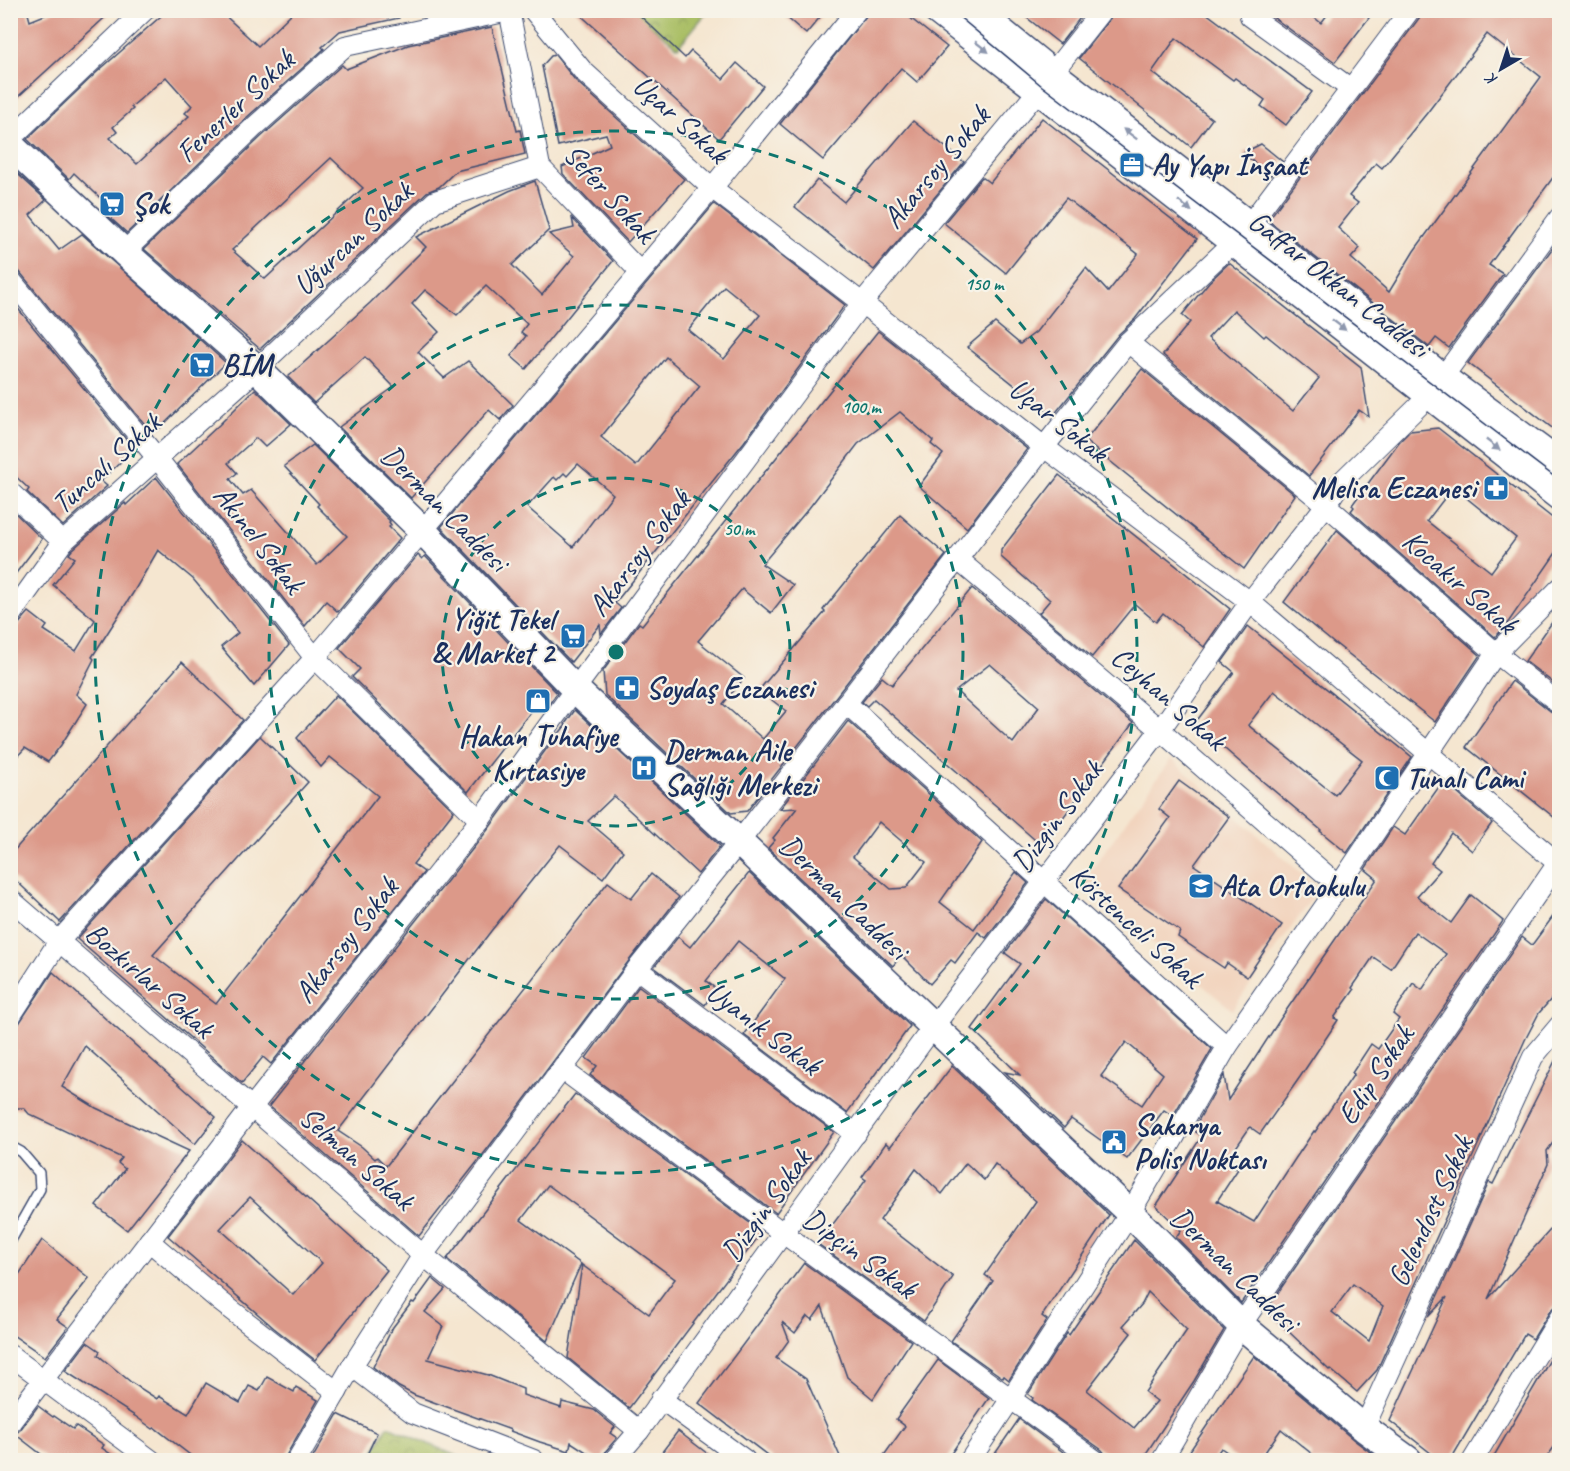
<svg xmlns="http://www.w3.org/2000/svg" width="1570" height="1471" font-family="Caveat,sans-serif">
<defs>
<pattern id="park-crowns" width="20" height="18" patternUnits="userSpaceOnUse" patternTransform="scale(1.5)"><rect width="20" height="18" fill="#a9be63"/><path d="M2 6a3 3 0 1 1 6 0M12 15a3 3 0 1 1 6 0" fill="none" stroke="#899b55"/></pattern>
</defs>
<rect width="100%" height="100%" fill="#f7f3e8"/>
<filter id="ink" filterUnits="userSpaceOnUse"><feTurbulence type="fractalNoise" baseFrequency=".0167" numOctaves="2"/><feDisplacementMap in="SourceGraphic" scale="12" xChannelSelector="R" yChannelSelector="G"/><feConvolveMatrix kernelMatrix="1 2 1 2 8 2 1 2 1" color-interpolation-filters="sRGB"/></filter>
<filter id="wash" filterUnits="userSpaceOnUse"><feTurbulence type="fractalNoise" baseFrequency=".008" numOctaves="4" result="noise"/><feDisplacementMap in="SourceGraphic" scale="24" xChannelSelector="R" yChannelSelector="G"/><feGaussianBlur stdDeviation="1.35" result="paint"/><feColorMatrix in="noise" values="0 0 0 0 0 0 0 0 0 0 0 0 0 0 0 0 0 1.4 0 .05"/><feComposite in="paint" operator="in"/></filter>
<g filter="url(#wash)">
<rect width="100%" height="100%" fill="#f5e6d0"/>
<!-- built -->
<polygon fill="#f2d4be" points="1171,759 1319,889 1232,1010 1082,883"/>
<!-- park -->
<g fill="url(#park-crowns)" stroke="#627660" stroke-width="1.5">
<polygon points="632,11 708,11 678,47"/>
<polygon points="388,1426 465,1460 369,1460"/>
</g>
<g id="blocks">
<!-- building -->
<g fill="#dc9989" fill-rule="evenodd">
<polygon points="10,10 27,10 30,21 57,10 113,10 10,104"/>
<path d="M 168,10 L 219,10 L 258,46 L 295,10 L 398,10 L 399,18 L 340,31 L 322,47 L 324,49 L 245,119 L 127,233 L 107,215 L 113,210 L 74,173 L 69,179 L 27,139 L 96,73 ZM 166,77 L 192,106 L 185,113 L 189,116 L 137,164 L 110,138 L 117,132 L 113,127 L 133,109 L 131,107 Z"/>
<polygon points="575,10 634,10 685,58 691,51 723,79 737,63 763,86 719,139"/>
<polygon points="778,10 826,10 806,34"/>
<polygon points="871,10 900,10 947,47 917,82 901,68 823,160 780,124"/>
<polygon points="1017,10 1086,10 1060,44"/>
<polygon points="1114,10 1202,10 1312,92 1286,125 1261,106 1265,100 1235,78 1233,80 1176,38 1152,72 1212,119 1191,147 1079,58 1111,17"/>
<polygon points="1266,10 1305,10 1321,23 1331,10 1375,10 1335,62 1266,12"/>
<path d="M 1422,10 L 1560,10 L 1560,168 L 1489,265 L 1503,274 L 1449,348 L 1436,338 L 1429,347 L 1268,220 L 1420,17 ZM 1487,34 L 1541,77 L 1414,251 L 1389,292 L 1351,258 L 1360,248 L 1338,228 L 1358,203 L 1349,196 L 1376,163 L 1382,168 L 1427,113 Z"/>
<path d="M 492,27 L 517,131 L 520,130 L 525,154 L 456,171 L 439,187 L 427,192 L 260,349 L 144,249 L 261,137 L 342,65 L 346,69 L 408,45 ZM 331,158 L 363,188 L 265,279 L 232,250 Z"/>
<polygon points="555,55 575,80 684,179 628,242 563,174 562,167 610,145 606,134 558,146 542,66 551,56"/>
<polygon points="1042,118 1197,239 1135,319 1119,334 1053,416 967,347 995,323 1020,344 1036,332 1086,268 1108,292 1138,254 1066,198 1006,273 944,223 982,177 990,183"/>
<polygon points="913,121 964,162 874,270 795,207 817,180 844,202"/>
<polygon points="1261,144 1282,161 1270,176 1243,153"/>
<polygon points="10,167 46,200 30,215 59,250 82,234 226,363 158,430 157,428 152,433 19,271 15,268 10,267"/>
<polygon points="535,181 549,230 512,265 542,295 574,256 549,234 574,228 572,218 613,261 526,369 511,356 526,336 521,332 527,324 486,286 457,315 425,290 412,304 439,332 418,352 444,378 468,361 513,405 500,420 489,410 411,498 339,427 394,387 365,357 314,403 288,377 370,303 426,247 416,237 509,191"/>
<path d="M 714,204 L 845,305 L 744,442 L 615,603 L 621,608 L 601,634 L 600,625 L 571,662 L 441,527 ZM 724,286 L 760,315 L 724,359 L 688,330 ZM 666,357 L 700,386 L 636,466 L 601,437 ZM 578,464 L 613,494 L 573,547 L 527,507 L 554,477 L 557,480 L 564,473 L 567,476 Z"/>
<polygon points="1560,238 1560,434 1468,363"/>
<path d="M 1229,263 L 1361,367 L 1369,417 L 1359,410 L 1309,476 L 1163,355 L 1190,322 L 1182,315 L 1209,282 ZM 1234,310 L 1264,337 L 1266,335 L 1319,378 L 1293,411 L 1208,338 Z"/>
<polygon points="10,299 134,449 101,481 107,486 63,526 27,492 29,489 10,471"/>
<polygon points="878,331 1027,449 967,528 919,486 943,454 931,444 933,441 900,412 858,444 809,508 762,564 793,585 771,613 742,589 698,641 744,678 723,704 763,739 786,711 759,690 825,612 823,610 900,515 946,555 747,811 731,813 605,695 603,671 639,623 642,625"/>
<polygon points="1142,369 1295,495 1244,569 1085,441"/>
<polygon points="255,389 291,424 265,447 256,438 228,463 237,473 230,479 243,495 251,490 317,565 347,536 317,506 319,504 284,466 313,445 390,521 389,522 391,525 389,527 400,538 338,612 326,601 305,626 177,464 219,425"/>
<path d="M 1438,428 L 1560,524 L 1560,547 L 1505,627 L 1495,637 L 1351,511 L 1354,507 L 1352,505 L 1399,442 L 1410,431 ZM 1453,487 L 1516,538 L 1491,572 L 1427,521 Z"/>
<polygon points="1059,475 1163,558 1165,557 1230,609 1204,647 1163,613 1156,622 1135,604 1092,657 1039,613 1050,600 1001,557 1001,550"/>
<polygon points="156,477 289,645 254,686 221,647 238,633 193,579 158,550 133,593 92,657 94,659 76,694 87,704 61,745 48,762 25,748 10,764 10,634 29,612 47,626 44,630 76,651 95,620 53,585 75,558 69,554 72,550 125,503 126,505"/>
<polygon points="12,510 42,539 10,581 10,511"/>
<polygon points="1337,530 1480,655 1435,722 1336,644 1336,645 1284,602"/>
<polygon points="418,555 422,559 425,556 557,693 547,707 540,700 468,792 352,677 360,669 339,648"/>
<path d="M 972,588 L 1133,723 L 1042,846 L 874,699 L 867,706 L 862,702 L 882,677 L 892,685 ZM 990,664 L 1039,707 L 1013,743 L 956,691 Z"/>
<polygon points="1560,611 1560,688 1525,661"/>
<path d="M 1248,626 L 1412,757 L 1347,853 L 1320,831 L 1321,830 L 1248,769 L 1195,723 L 1234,672 L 1222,662 ZM 1274,691 L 1362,760 L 1335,795 L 1248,725 Z"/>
<polygon points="182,662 243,720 60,922 10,875 10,855"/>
<polygon points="1512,681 1553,713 1560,716 1560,822 1466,747"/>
<polygon points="336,695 454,811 413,864 424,872 271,1064 263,1057 242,1083 77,939 260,736 308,782 153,955 216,1004 378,796 330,757 321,767 297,738"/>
<polygon points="575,710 720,846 698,874 614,796 588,821 623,851 603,878 560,845 491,931 338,1131 362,1147 375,1159 377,1157 386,1166 608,882 631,899 651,874 679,897 628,962 485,1152 419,1236 269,1106 490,827 547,748 566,725 565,724"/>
<path d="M 848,721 L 982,842 L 940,902 L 974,929 L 1016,872 L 1028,883 L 986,938 L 978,932 L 955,963 L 951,960 L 930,984 L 901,955 L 893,966 L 768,848 L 775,840 L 773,838 L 797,808 L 780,809 ZM 879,822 L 926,862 L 906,888 L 891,889 L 853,857 Z"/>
<polygon points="1179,781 1229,817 1194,865 1282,925 1247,977 1227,963 1224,968 1178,937 1180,931 1118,889 1170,818 1159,809"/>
<path d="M 1443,781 L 1492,823 L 1472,851 L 1451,833 L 1431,863 L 1440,870 L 1417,896 L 1451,923 L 1471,895 L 1503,921 L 1241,1303 L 1176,1237 L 1181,1230 L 1156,1206 L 1202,1136 L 1193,1130 L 1224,1075 L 1228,1100 L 1281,1018 L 1377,879 L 1365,869 L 1393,827 L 1405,835 ZM 1415,932 L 1446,954 L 1422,990 L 1413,983 L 1393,1014 L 1399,1019 L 1378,1049 L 1371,1044 L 1352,1073 L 1354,1074 L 1315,1132 L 1314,1131 L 1295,1159 L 1254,1222 L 1217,1201 L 1238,1169 L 1226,1162 L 1250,1127 L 1260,1134 L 1300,1077 L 1338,1020 L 1334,1018 L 1354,990 L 1352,988 L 1373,957 L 1391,969 Z"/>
<polygon points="749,873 910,1026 847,1113 744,1035 785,979 738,941 706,981 715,988 705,1005 654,967 678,937 690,947"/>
<path d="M 1046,899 L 1212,1049 L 1173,1116 L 1164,1110 L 1127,1159 L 1071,1119 L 1064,1128 L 1005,1072 L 1020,1075 L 972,1029 L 1020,964 L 1005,953 ZM 1126,1042 L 1163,1074 L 1142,1105 L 1101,1076 Z"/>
<path d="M 1560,907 L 1560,989 L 1539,1013 L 1525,1040 L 1377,1370 L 1357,1392 L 1330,1369 L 1329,1370 L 1266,1310 L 1522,937 L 1532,945 ZM 1353,1284 L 1383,1306 L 1369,1341 L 1332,1312 Z"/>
<polygon points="53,972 216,1117 195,1144 85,1046 62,1087 96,1108 189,1151 127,1230 96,1206 125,1169 118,1163 122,1158 29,1114 24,1108 10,1108 10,1037"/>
<polygon points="639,986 834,1132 776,1213 590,1075 597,1066 586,1058"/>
<polygon points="1560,1051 1560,1133 1547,1151 1548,1164 1488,1299 1560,1219 1560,1305 1554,1307 1550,1311 1533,1339 1525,1334 1450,1461 1441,1461 1390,1421 1447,1297 1428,1317 1489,1182 1493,1184"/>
<polygon points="952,1066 1109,1215 1042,1316 1047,1320 1009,1380 1004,1376 1003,1378 951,1341 993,1281 985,1275 1036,1201 995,1164 984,1180 966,1163 942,1194 916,1169 880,1220 953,1277 924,1321 818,1244 866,1180 862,1177 886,1143 890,1147"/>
<polygon points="575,1094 762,1232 629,1408 568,1358 582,1265 649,1314 675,1279 548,1185 521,1220 581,1264 547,1341 447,1259"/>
<path d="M 242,1140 L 387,1270 L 315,1360 L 274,1328 L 168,1236 ZM 250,1197 L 322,1263 L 293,1295 L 220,1229 Z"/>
<polygon points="42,1240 89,1278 57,1319 68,1327 45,1357 10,1333 10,1288"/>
<path d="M 1134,1240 L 1224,1330 L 1194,1381 L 1141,1461 L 1107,1461 L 1106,1455 L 1102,1450 L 1032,1400 L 1033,1398 L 1028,1394 L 1067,1333 L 1069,1335 ZM 1148,1292 L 1187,1330 L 1145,1392 L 1157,1401 L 1134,1428 L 1087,1390 L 1131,1333 L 1123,1326 L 1142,1304 Z"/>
<polygon points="804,1263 911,1341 873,1399 847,1377 822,1306 812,1320 807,1316 795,1333 782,1322 789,1340 776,1358 806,1379 842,1461 775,1461 699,1403"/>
<polygon points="432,1278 445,1289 425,1312 443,1326 428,1359 488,1375 523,1389 523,1395 561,1408 562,1402 594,1410 615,1427 610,1433 617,1438 605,1452 602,1461 600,1461 571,1442 569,1451 540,1442 510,1431 511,1430 414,1395 399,1387 373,1367 393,1327 412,1302 414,1303"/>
<polygon points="1560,1341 1560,1439 1544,1461 1491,1461 1554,1353 1553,1352"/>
<polygon points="87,1342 100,1351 98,1355 132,1383 157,1399 159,1396 188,1414 206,1383 240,1403 249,1386 259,1391 267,1377 294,1392 296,1387 318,1400 287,1454 285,1461 198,1461 155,1428 153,1429 135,1416 65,1371"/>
<polygon points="1254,1356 1354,1440 1382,1461 1309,1461 1312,1454 1281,1429 1259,1461 1240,1461 1221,1448 1212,1461 1183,1461"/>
<polygon points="938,1360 989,1398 946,1461 880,1461 905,1426 896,1419"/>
<polygon points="38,1406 53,1417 54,1416 73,1429 76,1426 104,1445 102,1448 121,1461 50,1461 15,1434 20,1430"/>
<polygon points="338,1414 377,1433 364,1461 311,1461"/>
<polygon points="1019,1419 1075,1461 990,1461"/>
<polygon points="678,1431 717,1461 655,1461"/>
</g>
</g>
</g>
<g filter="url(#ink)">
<use href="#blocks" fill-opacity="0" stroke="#3c4a6f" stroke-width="1.5"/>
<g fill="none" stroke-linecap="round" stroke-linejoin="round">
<!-- lane casing -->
<g stroke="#3c4a6f" stroke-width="12">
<polyline id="lane" points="10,1146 21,1152 39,1173 40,1189 10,1242"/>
</g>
<!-- street casing -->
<g stroke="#3c4a6f" stroke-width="22">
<g id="street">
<polyline points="509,10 540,167 640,272"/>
<polyline points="533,10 583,71 712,188 862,303 1044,447 1250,602 1560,865"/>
<polyline points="1254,10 1250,16 1351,89"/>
<polyline points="10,139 145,10"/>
<polyline points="124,252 253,128 345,46 509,11"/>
<polyline points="10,279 157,458 315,658 480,820"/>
<polyline points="1128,342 1326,505 1496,653 1560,704"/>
<polyline points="10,492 63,542"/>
<polyline points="957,559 1160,730 1339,886"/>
<polyline points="10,616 63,542 257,369 435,201 540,167"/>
<polyline points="846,703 1227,1047"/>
<polyline points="10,899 423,1255 639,1431"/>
<polyline points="637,969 856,1134"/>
<polyline points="10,1017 59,941 315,658 712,188 857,10"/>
<polyline points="563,1070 783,1233 1095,1460"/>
<polyline points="149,1241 221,1302 337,1392"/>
<polyline points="10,1355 151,1460"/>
<polyline points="352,1366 413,1413 534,1460"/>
<polyline points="661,1399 745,1460"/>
<polyline points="10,1423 252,1107 480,820 575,689 862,303 1038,91 1102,10"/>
<polyline points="1364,1428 1533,1057 1560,1025"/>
<polyline points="297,1460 352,1366 423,1255 637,969 739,842 1044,447 1128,342 1233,243 1249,225 1410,10"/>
<polyline points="614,1460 639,1431 933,1027 1160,730 1250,602 1326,505 1341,482 1429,396 1560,217"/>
<polyline points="970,1460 1010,1400 1130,1213 1227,1047 1339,886 1496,653 1560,588"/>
<polyline points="1162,1460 1241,1325 1560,860"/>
<polyline points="1473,1460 1560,1317"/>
</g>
</g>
<!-- secondary casing -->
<g stroke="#3c4a6f" stroke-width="30">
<g id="secondary">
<polyline points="936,10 1560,497"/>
<polyline points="975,10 1052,73 1249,225 1442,377 1560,464"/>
<polyline points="10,145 124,252 257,369 423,531 575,689 739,842 1130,1213 1241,1325 1364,1428 1408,1460"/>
</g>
</g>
<!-- lane -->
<use href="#lane" stroke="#fff" stroke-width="9"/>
<!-- street -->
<use href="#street" stroke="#fff" stroke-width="20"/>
<!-- secondary -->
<use href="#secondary" stroke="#fff" stroke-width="27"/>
<!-- tram -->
<polyline stroke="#1b2f5e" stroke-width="1.5" points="951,10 1042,86 1560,481"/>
</g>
<!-- one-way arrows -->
<defs><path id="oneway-solid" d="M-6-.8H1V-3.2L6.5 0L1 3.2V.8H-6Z" transform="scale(1.5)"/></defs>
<g fill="#8d97ae">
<use href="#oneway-solid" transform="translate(982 47) rotate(38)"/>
<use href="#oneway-solid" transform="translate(1130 134) rotate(-143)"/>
<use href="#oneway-solid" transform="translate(1185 206) rotate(38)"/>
<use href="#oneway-solid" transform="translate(1339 325) rotate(38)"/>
<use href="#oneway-solid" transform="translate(1493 445) rotate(38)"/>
</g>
</g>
<!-- distance rings -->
<g fill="none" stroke="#0f766e" stroke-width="3" stroke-dasharray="10 8">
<circle cx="616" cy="652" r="174"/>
<circle cx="616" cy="652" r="347"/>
<circle cx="616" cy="652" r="521"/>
</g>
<!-- icons -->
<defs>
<g id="office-square" transform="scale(1.35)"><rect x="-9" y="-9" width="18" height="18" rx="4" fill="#1f6fb2" stroke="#f7f3e8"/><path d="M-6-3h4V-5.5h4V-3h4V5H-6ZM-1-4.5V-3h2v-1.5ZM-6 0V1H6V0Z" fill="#fff"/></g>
<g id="supermarket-square" transform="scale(1.35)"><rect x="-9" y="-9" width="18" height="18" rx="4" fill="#1f6fb2" stroke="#f7f3e8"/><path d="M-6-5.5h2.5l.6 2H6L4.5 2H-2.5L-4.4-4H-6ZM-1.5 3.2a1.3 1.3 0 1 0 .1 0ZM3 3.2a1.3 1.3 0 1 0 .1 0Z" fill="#fff"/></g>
<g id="pharmacy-square" transform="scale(1.35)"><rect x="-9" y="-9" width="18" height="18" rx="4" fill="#1f6fb2" stroke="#f7f3e8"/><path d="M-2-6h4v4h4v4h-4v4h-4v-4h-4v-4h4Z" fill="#fff"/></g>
<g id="shop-square" transform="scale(1.35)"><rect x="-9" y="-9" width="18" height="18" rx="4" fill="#1f6fb2" stroke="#f7f3e8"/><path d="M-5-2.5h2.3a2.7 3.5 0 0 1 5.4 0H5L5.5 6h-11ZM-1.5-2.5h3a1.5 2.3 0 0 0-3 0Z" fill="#fff"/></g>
<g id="hospital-square" transform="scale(1.35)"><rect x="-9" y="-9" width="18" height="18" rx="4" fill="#1f6fb2" stroke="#f7f3e8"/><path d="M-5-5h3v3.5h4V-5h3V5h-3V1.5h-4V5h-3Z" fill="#fff"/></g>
<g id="mosque-square" transform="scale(1.35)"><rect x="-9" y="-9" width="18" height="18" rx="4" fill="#1f6fb2" stroke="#f7f3e8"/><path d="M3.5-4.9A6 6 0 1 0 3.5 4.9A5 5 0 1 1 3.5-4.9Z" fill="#fff"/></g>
<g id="school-square" transform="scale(1.35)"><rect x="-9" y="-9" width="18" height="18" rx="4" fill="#1f6fb2" stroke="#f7f3e8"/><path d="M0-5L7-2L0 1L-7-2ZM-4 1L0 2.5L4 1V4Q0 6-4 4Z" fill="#fff"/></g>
<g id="civic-square" transform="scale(1.35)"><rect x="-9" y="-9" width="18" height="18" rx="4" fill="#1f6fb2" stroke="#f7f3e8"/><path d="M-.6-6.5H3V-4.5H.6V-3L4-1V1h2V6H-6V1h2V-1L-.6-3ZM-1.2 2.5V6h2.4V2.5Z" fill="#fff"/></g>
</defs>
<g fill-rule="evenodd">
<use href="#office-square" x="1132" y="165"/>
<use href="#supermarket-square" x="112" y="204"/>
<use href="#supermarket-square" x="202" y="365"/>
<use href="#pharmacy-square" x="1496" y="488"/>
<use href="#supermarket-square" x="573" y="636"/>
<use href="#pharmacy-square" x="627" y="688"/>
<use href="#shop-square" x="538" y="701"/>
<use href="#hospital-square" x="644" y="768"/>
<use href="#mosque-square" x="1387" y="778"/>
<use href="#school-square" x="1201" y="886"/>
<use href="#civic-square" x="1114" y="1142"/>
</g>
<g text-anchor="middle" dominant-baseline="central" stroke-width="4.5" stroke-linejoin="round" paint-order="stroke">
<!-- street labels -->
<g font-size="30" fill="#1b2f5e" stroke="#f7f3e8">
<text transform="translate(235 106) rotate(-43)">Fenerler Sokak</text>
<text transform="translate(681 119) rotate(42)">Uçar Sokak</text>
<text transform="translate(936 167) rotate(-50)">Akarsoy Sokak</text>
<text transform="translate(610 193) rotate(48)">Sefer Sokak</text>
<text transform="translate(353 238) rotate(-43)">Uğurcan Sokak</text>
<text transform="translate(1339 284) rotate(38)">Gaffar Okkan Caddesi</text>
<text transform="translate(1059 420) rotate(38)">Uçar Sokak</text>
<text transform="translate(106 463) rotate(-42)">Tuncalı Sokak</text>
<text transform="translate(445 508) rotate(45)">Derman Caddesi</text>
<text transform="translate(259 539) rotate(52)">Akınel Sokak</text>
<text transform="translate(639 553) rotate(-53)">Akarsoy Sokak</text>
<text transform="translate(1460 582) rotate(41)">Kocakır Sokak</text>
<text transform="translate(1169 698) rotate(41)">Ceyhan Sokak</text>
<text transform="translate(1057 816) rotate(-53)">Dizgin Sokak</text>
<text transform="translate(844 897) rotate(44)">Derman Caddesi</text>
<text transform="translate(1136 926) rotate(42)">Köstenceli Sokak</text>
<text transform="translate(346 940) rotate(-52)">Akarsoy Sokak</text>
<text transform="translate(150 980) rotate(41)">Bozkırlar Sokak</text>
<text transform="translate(764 1028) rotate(37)">Uyanık Sokak</text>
<text transform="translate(1375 1075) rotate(-56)">Edip Sokak</text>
<text transform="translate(357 1158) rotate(41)">Selman Sokak</text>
<text transform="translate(766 1205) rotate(-54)">Dizgin Sokak</text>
<text transform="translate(1430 1211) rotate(-65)">Gelendost Sokak</text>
<text transform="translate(860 1253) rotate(36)">Dipçin Sokak</text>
<text transform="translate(1235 1269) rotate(44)">Derman Caddesi</text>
</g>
<!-- poi labels -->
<g font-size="30" font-weight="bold" fill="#1b2f5e" stroke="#f7f3e8" text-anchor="start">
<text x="1152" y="165">Ay Yapı İnşaat</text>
<text x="132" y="204">Şok</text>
<text x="222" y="365">BİM</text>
<text x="1476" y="488" text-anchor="end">Melisa Eczanesi</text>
<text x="554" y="619" text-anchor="end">Yiğit Tekel<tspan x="554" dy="34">&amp; Market 2</tspan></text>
<text x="646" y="688">Soydaş Eczanesi</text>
<text x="538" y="736" text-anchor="middle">Hakan Tuhafiye<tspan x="538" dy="34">Kırtasiye</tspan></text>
<text x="664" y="751">Derman Aile<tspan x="664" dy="34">Sağlığı Merkezi</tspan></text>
<text x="1406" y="778">Tunalı Cami</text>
<text x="1220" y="886">Ata Ortaokulu</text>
<text x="1134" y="1125">Sakarya<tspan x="1134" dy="34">Polis Noktası</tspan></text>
</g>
</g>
<circle cx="616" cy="652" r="9" fill="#0f766e" stroke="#f7f3e8" stroke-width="3"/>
<g font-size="18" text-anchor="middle" font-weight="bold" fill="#0f766e" stroke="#f7f3e8" stroke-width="4.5" stroke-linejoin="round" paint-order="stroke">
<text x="984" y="290">150 m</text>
<text x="861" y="413">100 m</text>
<text x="739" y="535">50 m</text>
</g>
<!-- margin -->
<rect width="1570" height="1471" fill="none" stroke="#f7f3e8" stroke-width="36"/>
<!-- north arrow -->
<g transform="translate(1501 69) rotate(219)" stroke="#f7f3e8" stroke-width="4.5" paint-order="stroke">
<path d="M0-4.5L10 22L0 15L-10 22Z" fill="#1b2f5e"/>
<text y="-9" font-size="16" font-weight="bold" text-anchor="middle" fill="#1b2f5e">K</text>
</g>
</svg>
